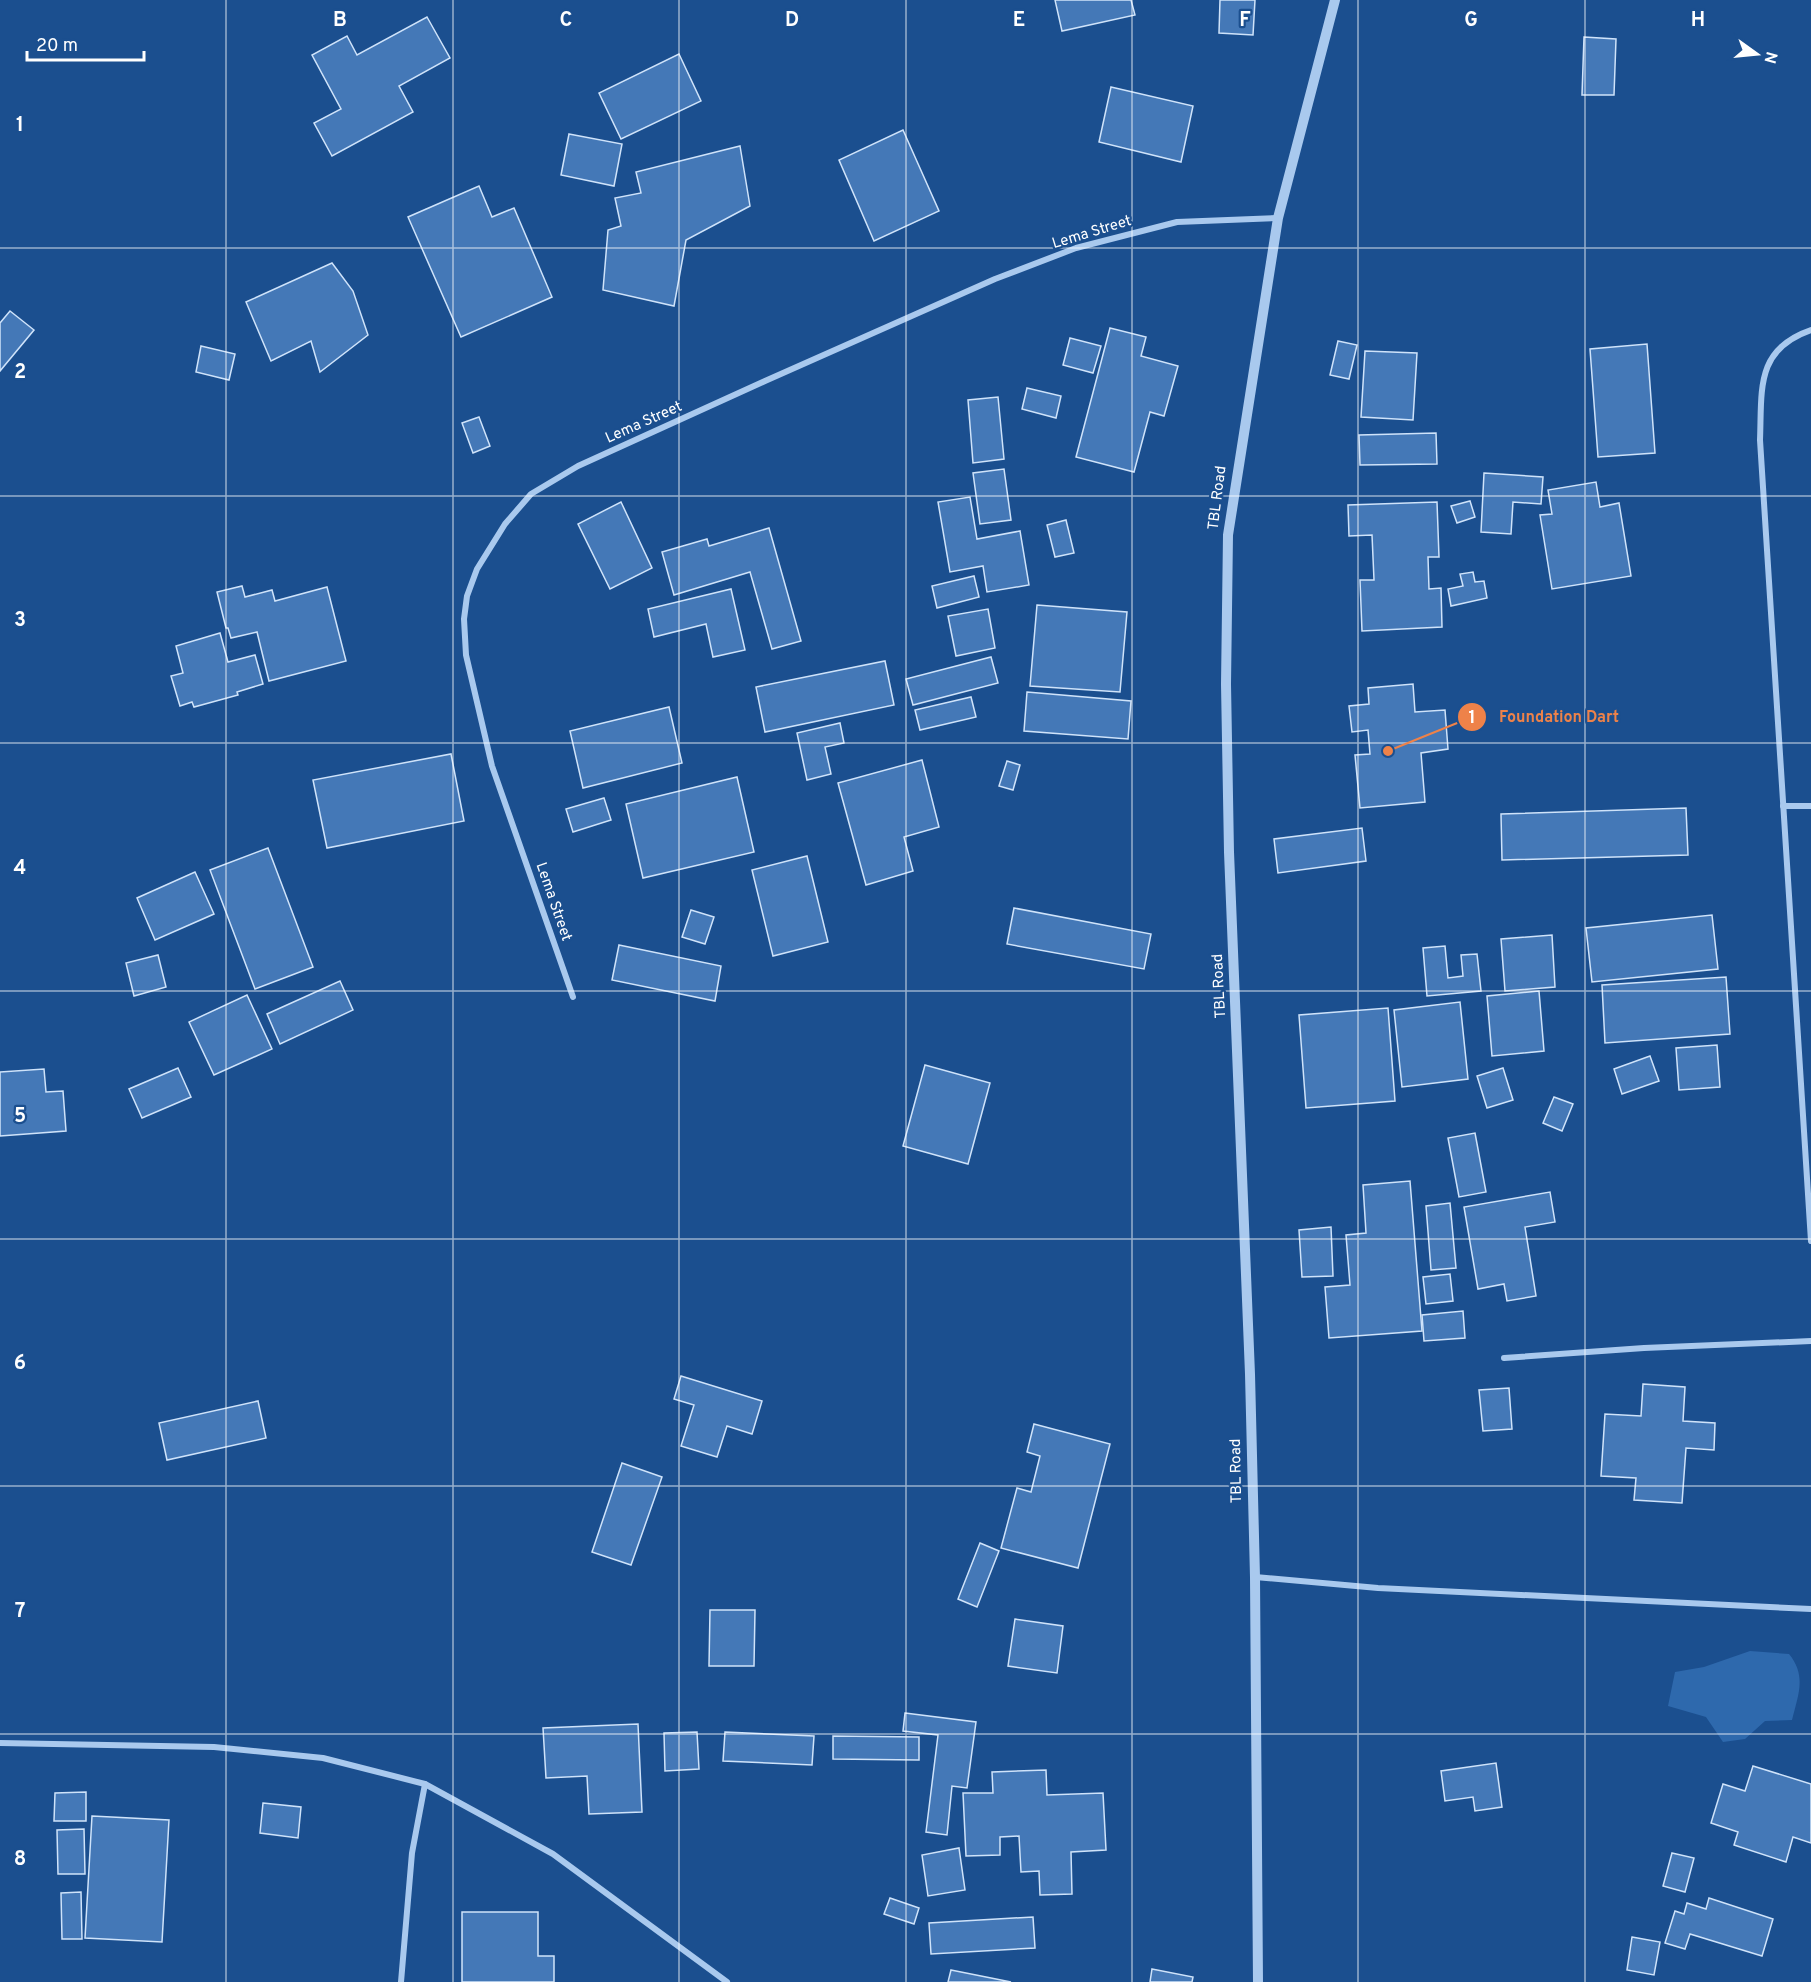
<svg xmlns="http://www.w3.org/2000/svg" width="1811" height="1982" font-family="Overpass,sans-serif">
<rect width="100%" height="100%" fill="#1b4f8f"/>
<!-- green -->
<path fill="#2e69ad" d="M 1750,1651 L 1789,1654 C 1807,1676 1798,1695 1792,1720 L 1765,1721 L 1745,1739 L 1723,1742 L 1706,1717 L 1668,1706 L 1675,1672 L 1704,1667 Z"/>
<!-- building -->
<g fill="#4478b7" stroke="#cfe3fa" stroke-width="1.5">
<polygon points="1055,0 1131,0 1135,15 1062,31"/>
<polygon points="1220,0 1255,0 1253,35 1219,33"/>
<polygon points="427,17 450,58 399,86 413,112 332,156 314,123 341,109 312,55 347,36 357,55"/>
<polygon points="1584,37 1616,39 1614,95 1582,95"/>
<polygon points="679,54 701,101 621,139 599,93"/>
<polygon points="1111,87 1193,106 1181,162 1099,142"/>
<polygon points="903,130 939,211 874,241 839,160"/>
<polygon points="569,134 622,144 614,186 561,175"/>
<polygon points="740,146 750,206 686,240 674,306 603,290 608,230 621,226 615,198 641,193 636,172"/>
<polygon points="479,186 492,217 514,208 552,297 461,337 408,217"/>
<polygon points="332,263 353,291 368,335 320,372 311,341 271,361 246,302"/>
<polygon points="10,311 34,330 0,371 0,323"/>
<polygon points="1110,328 1146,337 1141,356 1178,366 1164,416 1150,412 1134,472 1076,457"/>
<polygon points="1070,338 1101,346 1093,373 1063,365"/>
<polygon points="1338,341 1357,345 1349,379 1330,375"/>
<polygon points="1647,344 1655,453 1598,457 1590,349"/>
<polygon points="201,346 235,354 229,380 196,372"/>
<polygon points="1365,351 1417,353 1413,420 1361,417"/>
<polygon points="1027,388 1061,396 1056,418 1022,409"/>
<polygon points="998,397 1004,459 973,463 968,400"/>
<polygon points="479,417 490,446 473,453 462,423"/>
<polygon points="1436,433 1437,464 1360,465 1359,435"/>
<polygon points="1004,469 1011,520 980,524 973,473"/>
<polygon points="1484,473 1543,477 1541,504 1513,502 1511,534 1481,532"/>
<polygon points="1596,482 1600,507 1619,503 1631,576 1552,589 1540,515 1552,514 1548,490"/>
<polygon points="970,497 977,539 1020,531 1029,585 987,592 983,566 950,572 938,502"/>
<polygon points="1470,501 1475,517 1457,523 1451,506"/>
<polygon points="621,502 652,568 610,589 578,524"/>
<polygon points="1437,502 1439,557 1428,557 1429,589 1441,588 1442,627 1362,631 1360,580 1374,580 1372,535 1349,536 1348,505"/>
<polygon points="1066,520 1074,553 1055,557 1047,525"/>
<polygon points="769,528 801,641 772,649 750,572 674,595 662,552 707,539 709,546"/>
<polygon points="1473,572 1475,582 1484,581 1487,598 1451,606 1448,589 1463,586 1460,574"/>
<polygon points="974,576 979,597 937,608 932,586"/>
<polygon points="242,586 245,597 272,590 275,601 327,587 346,661 269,681 257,632 231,638 228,628 226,628 217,592"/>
<polygon points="731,589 745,650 713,657 706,624 654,637 648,609"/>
<polygon points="1037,605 1127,612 1120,692 1030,686"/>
<polygon points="988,609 995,648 956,656 948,616"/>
<polygon points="220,633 228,662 255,655 263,684 237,692 238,695 194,707 192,702 180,706 171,676 183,673 176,646"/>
<polygon points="991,657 998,683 913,705 906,679"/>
<polygon points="885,661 894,705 765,732 756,687"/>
<polygon points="1413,684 1415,712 1445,710 1448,749 1421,753 1425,802 1360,808 1355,755 1370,754 1368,730 1352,732 1349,706 1369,704 1368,688"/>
<polygon points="1027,692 1131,701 1128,739 1024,731"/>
<polygon points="971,697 976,717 920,730 915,710"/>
<polygon points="669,707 682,763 583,788 570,731"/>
<polygon points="840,723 844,743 825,747 831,774 807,780 797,733"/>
<polygon points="451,754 464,821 327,848 313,780"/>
<polygon points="922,760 939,827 904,837 913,871 866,885 838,783"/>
<polygon points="1007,761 1020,765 1013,790 999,786"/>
<polygon points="737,777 754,852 643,878 626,804"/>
<polygon points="604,798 611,820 573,832 566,809"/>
<polygon points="1686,808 1688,855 1502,860 1501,814"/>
<polygon points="1362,828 1366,861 1278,873 1274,839"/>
<polygon points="268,848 313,967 255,989 210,870"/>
<polygon points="807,856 828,942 773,956 752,870"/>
<polygon points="195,872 214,914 155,940 137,898"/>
<polygon points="1014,908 1151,934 1144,969 1007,944"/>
<polygon points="691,910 714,917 705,944 682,937"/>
<polygon points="1712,915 1718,969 1592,982 1586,928"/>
<polygon points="1552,935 1555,987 1505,991 1501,939"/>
<polygon points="619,945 721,966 715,1001 612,980"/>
<polygon points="1445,946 1448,978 1463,976 1461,955 1477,954 1481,991 1427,996 1423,948"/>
<polygon points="158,955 166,987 134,996 126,963"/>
<polygon points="1726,977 1730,1034 1605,1043 1602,985"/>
<polygon points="340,981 353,1010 280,1044 267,1014"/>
<polygon points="1539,991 1544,1051 1492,1056 1487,996"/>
<polygon points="247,995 272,1049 214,1075 189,1022"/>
<polygon points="1460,1002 1468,1079 1402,1087 1394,1010"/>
<polygon points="1388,1008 1395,1101 1306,1108 1299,1015"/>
<polygon points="1717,1045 1720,1087 1679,1090 1676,1048"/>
<polygon points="1650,1056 1659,1081 1622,1094 1614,1069"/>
<polygon points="925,1065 990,1083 968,1164 903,1146"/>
<polygon points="178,1068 191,1097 142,1118 129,1089"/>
<polygon points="1503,1068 1513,1100 1487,1108 1477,1076"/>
<polygon points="44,1069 46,1092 63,1091 66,1131 0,1136 0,1072"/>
<polygon points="1554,1097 1573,1104 1562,1131 1543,1123"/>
<polygon points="1475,1133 1486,1192 1459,1197 1448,1138"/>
<polygon points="1410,1181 1422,1331 1329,1338 1325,1287 1350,1285 1346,1235 1366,1233 1363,1185"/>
<polygon points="1550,1192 1555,1222 1525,1227 1536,1296 1507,1301 1504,1284 1478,1289 1464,1207"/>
<polygon points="1450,1203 1456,1268 1431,1270 1426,1206"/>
<polygon points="1331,1227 1333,1276 1302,1277 1299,1230"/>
<polygon points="1450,1274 1453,1301 1426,1304 1423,1277"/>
<polygon points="1463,1311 1465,1338 1424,1341 1422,1315"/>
<polygon points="681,1376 762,1401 752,1434 727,1426 717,1457 681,1446 694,1405 674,1399"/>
<polygon points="1643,1384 1685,1387 1683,1421 1715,1423 1714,1450 1686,1448 1682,1503 1634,1500 1636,1478 1601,1476 1605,1414 1641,1416"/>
<polygon points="1509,1388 1512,1429 1483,1431 1479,1390"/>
<polygon points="258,1401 266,1438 167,1460 159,1423"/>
<polygon points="1034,1424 1110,1444 1078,1568 1001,1548 1017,1488 1031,1492 1040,1456 1027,1452"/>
<polygon points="622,1463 662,1477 631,1565 592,1552"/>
<polygon points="980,1543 999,1551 977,1607 958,1599"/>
<polygon points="710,1610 755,1610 754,1666 709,1666"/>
<polygon points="1015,1619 1063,1626 1057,1673 1008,1666"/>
<polygon points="905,1713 976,1722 967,1788 952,1786 947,1835 926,1832 938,1735 903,1731"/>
<polygon points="638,1724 642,1812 589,1814 587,1776 546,1778 543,1728"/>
<polygon points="697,1732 699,1769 665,1771 664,1733"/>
<polygon points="725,1732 814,1736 812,1765 723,1761"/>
<polygon points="833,1736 919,1737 919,1760 833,1759"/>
<polygon points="1496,1763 1502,1807 1475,1811 1473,1797 1445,1801 1441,1771"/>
<polygon points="1753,1766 1811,1784 1811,1843 1793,1837 1786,1862 1734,1845 1738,1832 1711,1823 1723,1784 1745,1791"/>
<polygon points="1046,1770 1047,1795 1103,1793 1106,1850 1071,1852 1072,1894 1040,1895 1039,1871 1021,1872 1019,1836 1000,1837 1000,1855 966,1856 963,1793 993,1793 992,1772"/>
<polygon points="86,1792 86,1821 54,1821 55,1793"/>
<polygon points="263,1803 301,1807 298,1838 260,1833"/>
<polygon points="92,1816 169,1820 162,1942 85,1938"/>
<polygon points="84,1829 85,1874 58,1874 57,1830"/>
<polygon points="959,1848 965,1890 928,1896 922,1855"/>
<polygon points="1672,1853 1694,1858 1685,1892 1663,1886"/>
<polygon points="81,1892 82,1939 62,1939 61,1893"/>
<polygon points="890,1898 919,1908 914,1924 884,1914"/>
<polygon points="1709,1898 1773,1919 1762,1956 1690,1934 1685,1949 1665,1943 1675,1911 1684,1914 1687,1903 1706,1909"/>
<polygon points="462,1912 538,1912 538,1956 554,1956 554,1982 462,1982"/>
<polygon points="1033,1917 1035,1948 931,1954 929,1923"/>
<polygon points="1632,1937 1660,1942 1654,1975 1627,1970"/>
<polygon points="1152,1969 1193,1977 1192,1982 1150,1982"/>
<polygon points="951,1970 1011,1982 948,1982"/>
</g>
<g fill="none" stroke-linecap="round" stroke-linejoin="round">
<!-- minor -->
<g stroke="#a9c9ee" stroke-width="6">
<path d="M 1811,330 C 1755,349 1762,390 1760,440 L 1811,1241"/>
<polyline points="1783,806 1811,806"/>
<polyline points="573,997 492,766 466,655 464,619 467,596 477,569 505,524 531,494 578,466 765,381 995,279 1076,248 1177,222 1278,218"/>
<polyline points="1504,1358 1644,1348 1811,1341"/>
<polyline points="1255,1577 1378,1588 1811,1609"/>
<polyline points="0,1743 214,1747 323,1758 425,1784 553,1854 727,1982"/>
<polyline points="401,1982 412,1853 425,1784"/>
</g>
<!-- tertiary -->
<polyline stroke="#a9c9ee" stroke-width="10" points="1258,1982 1255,1577 1250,1374 1229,852 1226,684 1228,535 1278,218 1335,0"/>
</g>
<!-- grid -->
<path fill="none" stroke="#fff" stroke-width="1.5" stroke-opacity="0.55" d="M 226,0 L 226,1982M 453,0 L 453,1982M 679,0 L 679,1982M 906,0 L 906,1982M 1132,0 L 1132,1982M 1358,0 L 1358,1982M 1585,0 L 1585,1982M 0,248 L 1811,248M 0,496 L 1811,496M 0,743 L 1811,743M 0,991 L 1811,991M 0,1239 L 1811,1239M 0,1486 L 1811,1486M 0,1734 L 1811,1734"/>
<g text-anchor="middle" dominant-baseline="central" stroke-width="4.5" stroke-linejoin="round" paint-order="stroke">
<!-- street labels -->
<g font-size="15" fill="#fff" stroke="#1b4f8f">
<text transform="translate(1092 233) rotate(-17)">Lema Street</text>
<text transform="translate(644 423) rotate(-24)">Lema Street</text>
<text transform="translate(1218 498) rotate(-83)">TBL Road</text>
<text transform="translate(553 902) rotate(71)">Lema Street</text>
<text transform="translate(1220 986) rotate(-93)">TBL Road</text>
<text transform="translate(1237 1471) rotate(-91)">TBL Road</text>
</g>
</g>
<g font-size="20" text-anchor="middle" font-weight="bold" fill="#fff" stroke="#1b4f8f" stroke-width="4.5" stroke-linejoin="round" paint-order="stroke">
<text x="340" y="26">B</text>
<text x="566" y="26">C</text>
<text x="792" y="26">D</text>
<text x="1019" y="26">E</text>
<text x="1245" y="26">F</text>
<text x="1471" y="26">G</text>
<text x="1698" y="26">H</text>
<text x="20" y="131">1</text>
<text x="20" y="378">2</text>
<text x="20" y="626">3</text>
<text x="20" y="874">4</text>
<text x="20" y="1122">5</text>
<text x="20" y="1369">6</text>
<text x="20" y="1617">7</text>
<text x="20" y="1865">8</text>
</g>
<!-- callouts -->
<path fill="none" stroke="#ee8249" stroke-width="2" d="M1388 751L1472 717"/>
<g fill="#ee8249" stroke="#1b4f8f" stroke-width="2">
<circle cx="1388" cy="751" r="6"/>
<circle cx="1472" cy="717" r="15"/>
</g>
<g font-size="18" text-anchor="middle" font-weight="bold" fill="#fff">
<text x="1472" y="723">1</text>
</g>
<g font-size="16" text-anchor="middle" font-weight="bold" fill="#ee8249" stroke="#1b4f8f" stroke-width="4.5" stroke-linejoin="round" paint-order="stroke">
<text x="1559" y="722">Foundation Dart</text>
</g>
<!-- north arrow -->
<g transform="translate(1757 54) rotate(105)" stroke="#1b4f8f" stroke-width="4.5" paint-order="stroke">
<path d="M0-4.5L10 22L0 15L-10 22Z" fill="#ffffff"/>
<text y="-9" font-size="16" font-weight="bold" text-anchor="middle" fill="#ffffff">N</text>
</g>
<!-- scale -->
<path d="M27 51v9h117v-9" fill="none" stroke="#ffffff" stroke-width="3"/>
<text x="36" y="51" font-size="18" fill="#ffffff" stroke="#1b4f8f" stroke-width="4.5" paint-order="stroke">20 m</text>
</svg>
